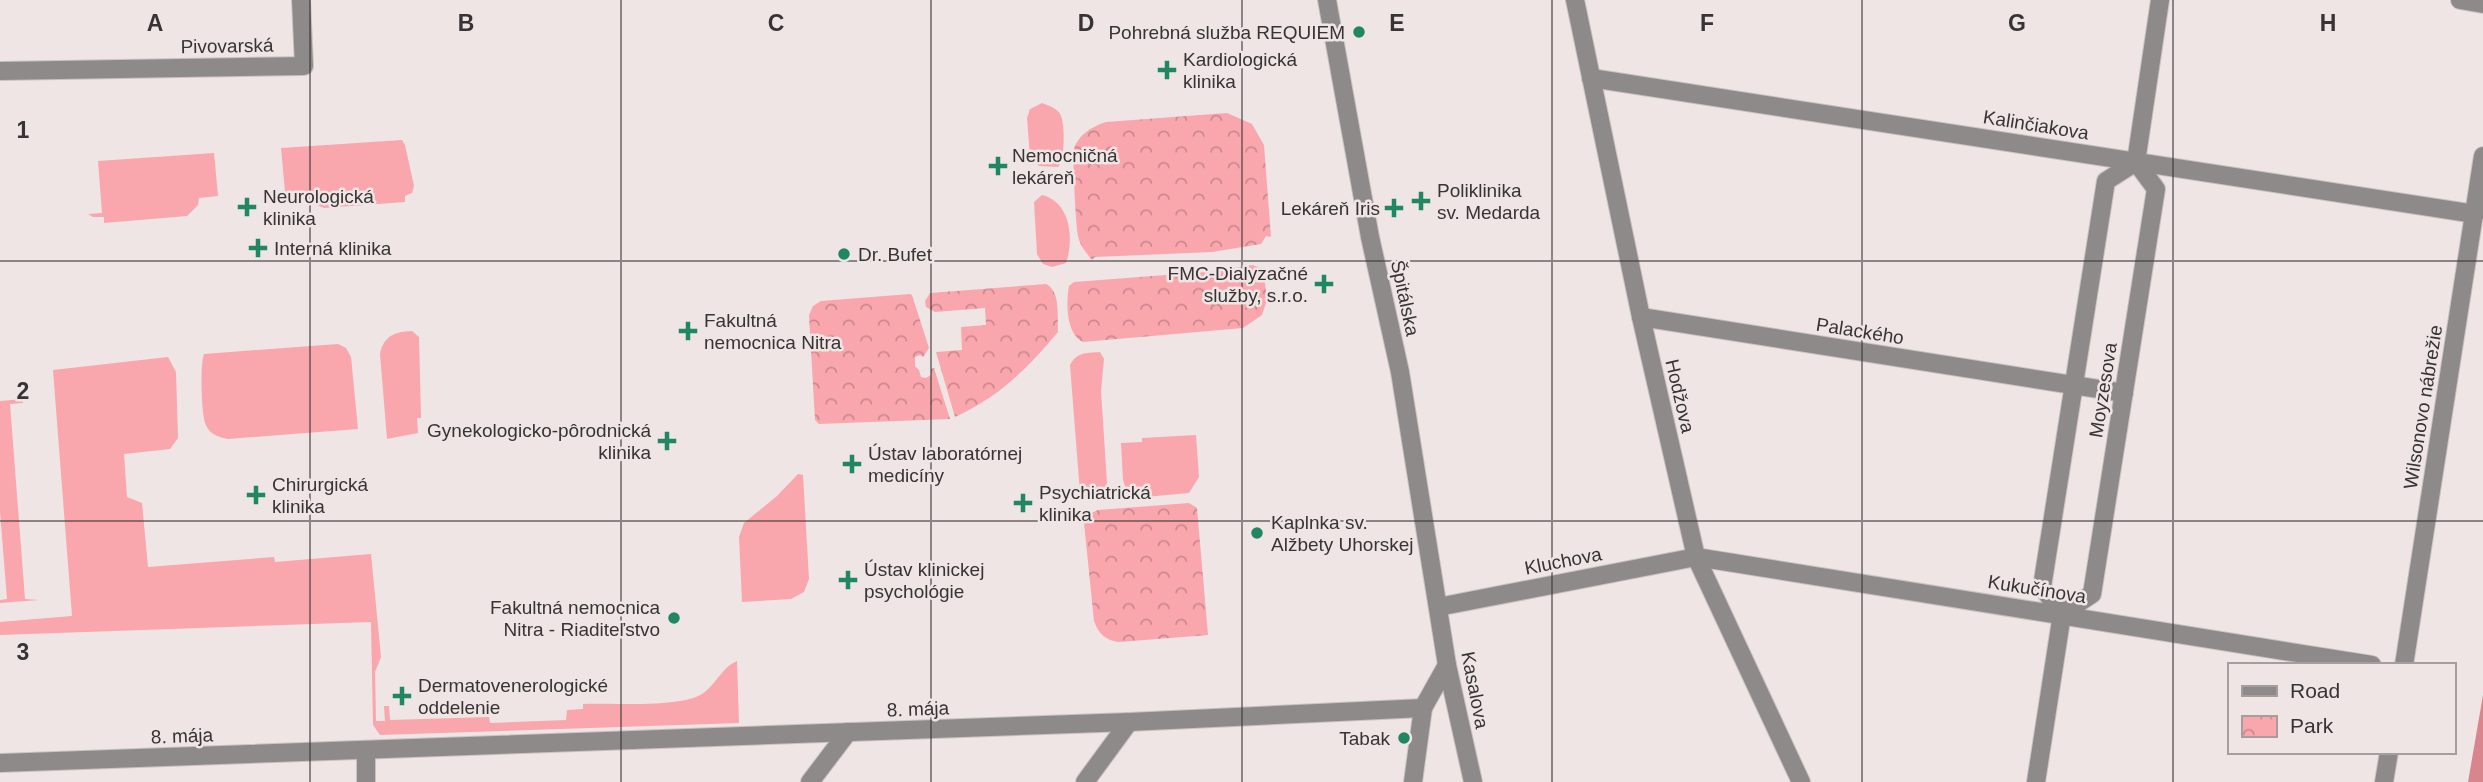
<svg xmlns="http://www.w3.org/2000/svg" width="2483" height="782" font-family="Helvetica,sans-serif">
<defs>
<pattern id="park-crowns" width="20" height="18" patternUnits="userSpaceOnUse" patternTransform="scale(1.75)"><rect width="20" height="18" fill="#faa6ad"/><path d="M2 6a3 3 0 1 1 6 0M12 15a3 3 0 1 1 6 0" fill="none" stroke="#cb888e"/></pattern>
</defs>
<rect width="100%" height="100%" fill="#efe5e5"/>
<!-- green -->
<g fill="#faa6ad">
<path d="M 1042,103 C 1049,106 1058,108 1061,116 C 1065,126 1065,160 1058,167 L 1039,166 L 1030,157 L 1027,118 L 1030,109 Z"/>
<polygon points="402,140 405,145 414,186 412,193 405,196 405,202 324,208 310,202 302,191 285,192 281,148"/>
<polygon points="214,153 218,196 199,198 198,205 187,216 104,223 104,217 93,217 88,214 102,213 98,161"/>
<path d="M 1042,195 C 1071,202 1074,240 1066,263 L 1052,267 L 1043,264 L 1037,254 L 1034,202 Z"/>
<path d="M 412,331 L 419,337 L 421,418 L 417,418 L 418,433 L 387,439 L 380,354 C 384,335 395,332 412,331 Z"/>
<path d="M 338,344 L 346,348 L 351,357 L 358,429 L 228,439 C 219,437 210,435 206,425 C 201,416 200,363 204,354 Z"/>
<path d="M 1100,352 L 1104,359 L 1101,391 L 1107,483 L 1102,495 L 1094,501 L 1088,500 L 1080,493 L 1070,365 C 1077,352 1086,353 1100,352 Z"/>
<path d="M 168,357 L 176,372 L 178,438 L 170,449 L 124,454 L 127,497 L 142,503 L 148,567 L 274,557 L 275,562 L 371,554 L 381,657 L 375,672 L 376,721 L 385,721 L 384,706 L 389,706 L 390,720 L 489,717 L 490,723 L 566,720 L 567,710 L 583,709 L 583,704 C 612,703 680,708 702,694 C 716,685 721,668 737,661 L 739,723 L 380,735 L 373,725 L 371,622 L 0,635 L 0,622 L 72,616 L 53,370 Z"/>
<polygon points="23,399 23,403 10,404 25,599 39,600 0,603 0,600 7,599 0,511 0,401"/>
<polygon points="1196,435 1199,477 1189,493 1134,498 1128,495 1123,480 1121,443 1142,442 1142,438"/>
<polygon points="798,474 803,475 809,579 804,592 791,599 742,602 739,537 744,523 777,496"/>
</g>
<!-- park -->
<g fill="url(#park-crowns)">
<path d="M 1227,113 L 1252,124 L 1264,145 L 1271,237 L 1266,236 L 1261,244 L 1212,252 L 1095,257 L 1092,260 C 1086,252 1080,246 1078,236 C 1076,228 1072,155 1074,149 C 1078,135 1093,126 1106,122 Z"/>
<path d="M 1252,265 L 1261,268 L 1264,275 L 1267,300 L 1262,315 L 1243,328 L 1083,342 C 1066,334 1066,303 1069,286 L 1074,282 L 1218,271 Z"/>
<path d="M 1046,284 C 1061,291 1057,317 1058,332 C 1026,370 1000,396 955,417 L 936,352 L 962,350 L 961,327 L 986,325 L 985,308 L 935,312 L 926,307 L 925,301 L 930,293 Z"/>
<polygon points="910,294 912,295 929,348 923,357 920,355 915,357 915,366 919,370 921,377 926,378 931,375 931,369 934,368 950,419 819,424 815,420 809,315 813,306 821,301"/>
<path d="M 1189,503 L 1197,508 L 1208,635 L 1119,642 C 1106,641 1098,633 1094,621 L 1084,523 L 1087,515 L 1098,510 Z"/>
</g>
<!-- water -->
<polygon fill="#d9858d" points="2483,695 2483,782 2468,782"/>
<g fill="none" stroke-linecap="round" stroke-linejoin="round">
<!-- minor casing -->
<g stroke="#cac2c2" stroke-width="20">
<g id="minor">
<polyline points="1327,0 1370,237 1400,372 1447,665 1473,782"/>
<polyline points="1575,0 1641,317 1696,557 1801,782"/>
<polyline points="2460,0 2483,4"/>
<polyline points="0,71 304,66 301,0"/>
<polyline points="1591,78 2475,214"/>
<polyline points="2136,162 2106,181 2042,587 2062,614 2092,594 2156,189 2136,162 2160,0"/>
<polyline points="1641,317 2124,393"/>
<polyline points="1438,607 1696,557 2372,665"/>
<polyline points="2404,665 2483,156"/>
<polyline points="366,751 366,782"/>
<polyline points="0,763 1129,722 1423,708"/>
<polyline points="810,782 848,732"/>
<polyline points="1085,782 1129,722"/>
<polyline points="1413,782 1423,708 1447,665"/>
<polyline points="2036,782 2062,614"/>
<polyline points="2384,782 2389,752"/>
</g>
</g>
<!-- minor -->
<use href="#minor" stroke="#8f8a8a" stroke-width="18"/>
</g>
<!-- grid -->
<path fill="none" stroke="#383434" stroke-width="2" stroke-opacity="0.55" d="M 310,0 L 310,782M 621,0 L 621,782M 931,0 L 931,782M 1242,0 L 1242,782M 1552,0 L 1552,782M 1862,0 L 1862,782M 2173,0 L 2173,782M 0,261 L 2483,261M 0,521 L 2483,521"/>
<!-- markers -->
<g fill="#218762" stroke="#efe5e5" stroke-width="2.5">
<circle cx="1359" cy="32" r="7"/>
<path d="M1163.5 59.5h7v7h7v7h-7v7h-7v-7h-7v-7h7z"/>
<path d="M994.5 155.5h7v7h7v7h-7v7h-7v-7h-7v-7h7z"/>
<path d="M1417.5 190.5h7v7h7v7h-7v7h-7v-7h-7v-7h7z"/>
<path d="M243.5 196.5h7v7h7v7h-7v7h-7v-7h-7v-7h7z"/>
<path d="M1390.5 197.5h7v7h7v7h-7v7h-7v-7h-7v-7h7z"/>
<path d="M254.5 237.5h7v7h7v7h-7v7h-7v-7h-7v-7h7z"/>
<circle cx="844" cy="254" r="7"/>
<path d="M1320.5 273.5h7v7h7v7h-7v7h-7v-7h-7v-7h7z"/>
<path d="M684.5 320.5h7v7h7v7h-7v7h-7v-7h-7v-7h7z"/>
<path d="M663.5 430.5h7v7h7v7h-7v7h-7v-7h-7v-7h7z"/>
<path d="M848.5 453.5h7v7h7v7h-7v7h-7v-7h-7v-7h7z"/>
<path d="M252.5 484.5h7v7h7v7h-7v7h-7v-7h-7v-7h7z"/>
<path d="M1019.5 492.5h7v7h7v7h-7v7h-7v-7h-7v-7h7z"/>
<circle cx="1257" cy="533" r="7"/>
<path d="M844.5 569.5h7v7h7v7h-7v7h-7v-7h-7v-7h7z"/>
<circle cx="674" cy="618" r="7"/>
<path d="M398.5 685.5h7v7h7v7h-7v7h-7v-7h-7v-7h7z"/>
<circle cx="1404" cy="738" r="7"/>
</g>
<g text-anchor="middle" dominant-baseline="central" stroke-width="5" stroke-linejoin="round" paint-order="stroke">
<!-- poi labels -->
<g font-size="19" fill="#383434" stroke="#efe5e5" text-anchor="start">
<text x="1345" y="32" text-anchor="end">Pohrebná služba REQUIEM</text>
<text x="1183" y="59">Kardiologická<tspan x="1183" dy="22">klinika</tspan></text>
<text x="1012" y="155">Nemocničná<tspan x="1012" dy="22">lekáreň</tspan></text>
<text x="1437" y="190">Poliklinika<tspan x="1437" dy="22">sv. Medarda</tspan></text>
<text x="263" y="196">Neurologická<tspan x="263" dy="22">klinika</tspan></text>
<text x="1380" y="208" text-anchor="end">Lekáreň Iris</text>
<text x="274" y="248">Interná klinika</text>
<text x="858" y="254">Dr. Bufet</text>
<text x="1308" y="273" text-anchor="end">FMC-Dialyzačné<tspan x="1308" dy="22">služby, s.r.o.</tspan></text>
<text x="704" y="320">Fakultná<tspan x="704" dy="22">nemocnica Nitra</tspan></text>
<text x="651" y="430" text-anchor="end">Gynekologicko-pôrodnická<tspan x="651" dy="22">klinika</tspan></text>
<text x="868" y="453">Ústav laboratórnej<tspan x="868" dy="22">medicíny</tspan></text>
<text x="272" y="484">Chirurgická<tspan x="272" dy="22">klinika</tspan></text>
<text x="1039" y="492">Psychiatrická<tspan x="1039" dy="22">klinika</tspan></text>
<text x="1271" y="522">Kaplnka sv.<tspan x="1271" dy="22">Alžbety Uhorskej</tspan></text>
<text x="864" y="569">Ústav klinickej<tspan x="864" dy="22">psychológie</tspan></text>
<text x="660" y="607" text-anchor="end">Fakultná nemocnica<tspan x="660" dy="22">Nitra - Riaditeľstvo</tspan></text>
<text x="418" y="685">Dermatovenerologické<tspan x="418" dy="22">oddelenie</tspan></text>
<text x="1390" y="738" text-anchor="end">Tabak</text>
</g>
<!-- street labels -->
<g font-size="19" fill="#383434" stroke="#efe5e5">
<text transform="translate(227 46) rotate(-1)">Pivovarská</text>
<text transform="translate(2036 125) rotate(9)">Kalinčiakova</text>
<text transform="translate(1405 298) rotate(78)">Špitálska</text>
<text transform="translate(1860 331) rotate(9)">Palackého</text>
<text transform="translate(2103 390) rotate(-81)">Moyzesova</text>
<text transform="translate(1680 396) rotate(77)">Hodžova</text>
<text transform="translate(2423 407) rotate(-81)">Wilsonovo nábrežie</text>
<text transform="translate(1563 561) rotate(-11)">Kluchova</text>
<text transform="translate(2037 589) rotate(9)">Kukučínova</text>
<text transform="translate(1475 690) rotate(79)">Kasalova</text>
<text transform="translate(918 709) rotate(-2)">8. mája</text>
<text transform="translate(182 736) rotate(-2)">8. mája</text>
</g>
</g>
<g font-size="23" text-anchor="middle" font-weight="bold" fill="#383434" stroke="#efe5e5" stroke-width="5" stroke-linejoin="round" paint-order="stroke">
<text x="155" y="31">A</text>
<text x="466" y="31">B</text>
<text x="776" y="31">C</text>
<text x="1086" y="31">D</text>
<text x="1397" y="31">E</text>
<text x="1707" y="31">F</text>
<text x="2017" y="31">G</text>
<text x="2328" y="31">H</text>
<text x="23" y="138">1</text>
<text x="23" y="399">2</text>
<text x="23" y="660">3</text>
</g>
<!-- legend -->
<rect x="2228" y="663" width="228" height="91" fill="#efe5e5" stroke="#a69e9e" stroke-width="2"/>
<rect x="2242" y="686" width="35" height="10" fill="#8f8a8a" stroke="#a69e9e" stroke-width="2"/>
<text x="2290" y="698" font-size="21" fill="#383434">Road</text>
<rect x="2242" y="716" width="35" height="21" fill="url(#park-crowns)" stroke="#a69e9e" stroke-width="2"/>
<text x="2290" y="733" font-size="21" fill="#383434">Park</text>
</svg>
